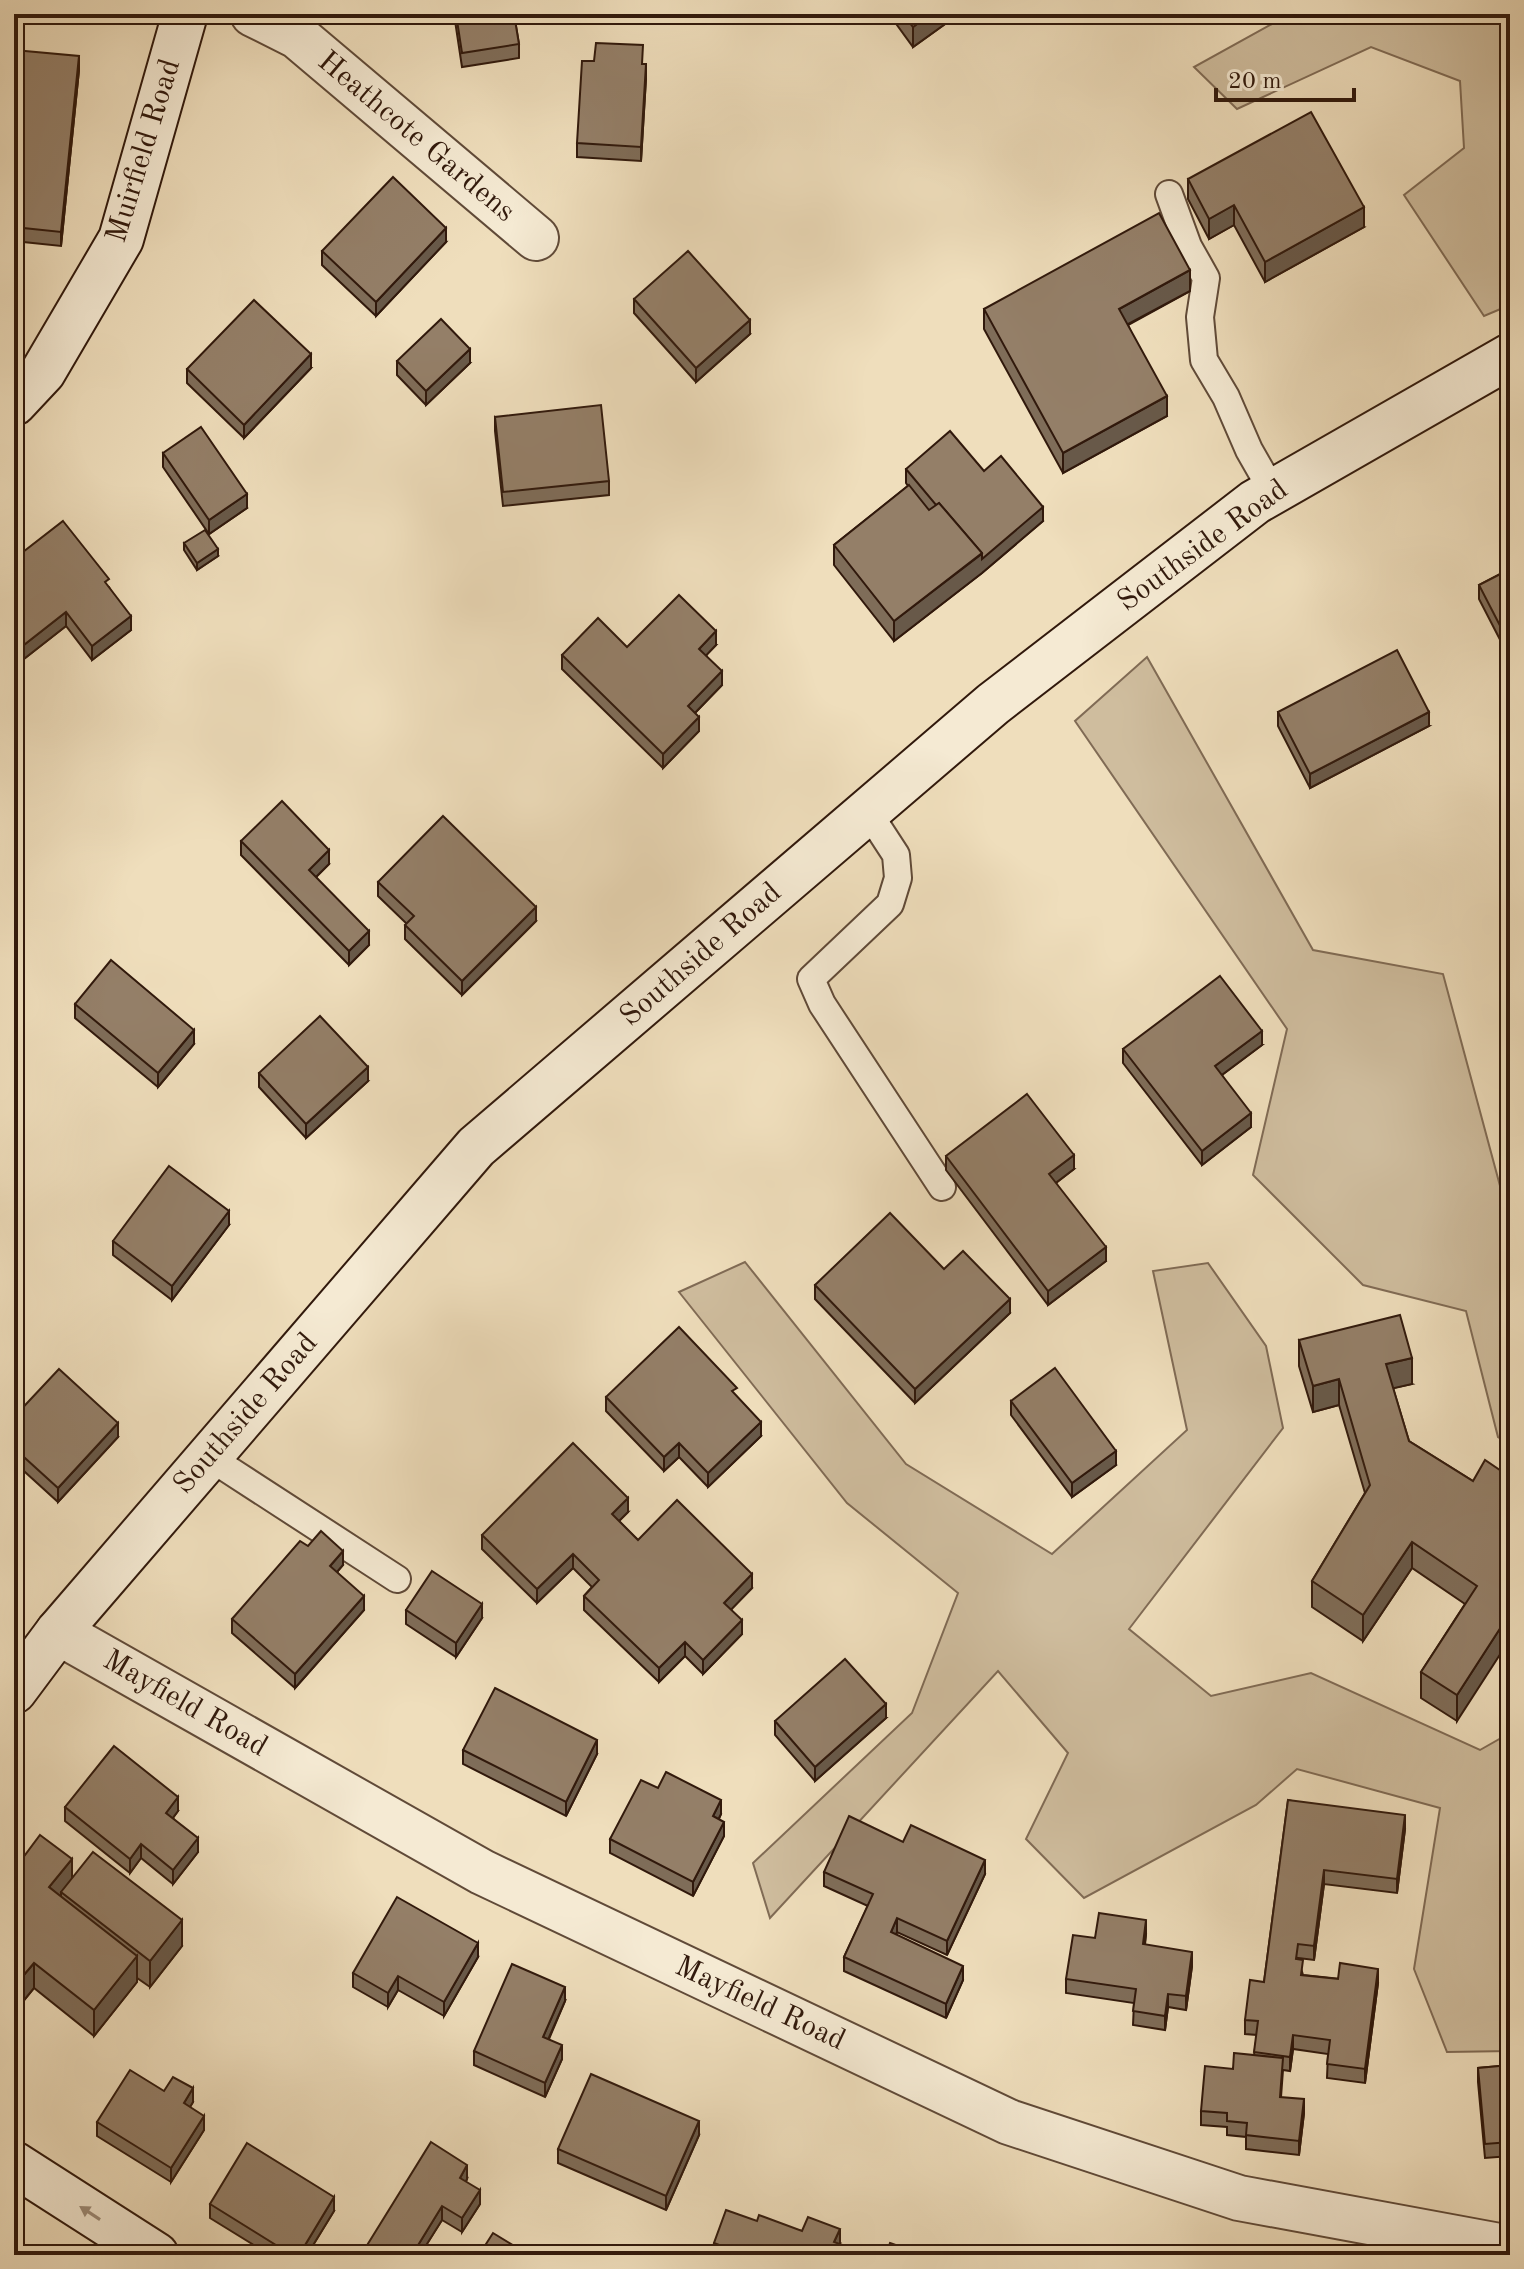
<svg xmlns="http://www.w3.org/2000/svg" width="1524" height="2269" font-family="'Old Standard TT',serif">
<rect width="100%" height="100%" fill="#efdebc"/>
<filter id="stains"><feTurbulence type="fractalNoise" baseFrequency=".0025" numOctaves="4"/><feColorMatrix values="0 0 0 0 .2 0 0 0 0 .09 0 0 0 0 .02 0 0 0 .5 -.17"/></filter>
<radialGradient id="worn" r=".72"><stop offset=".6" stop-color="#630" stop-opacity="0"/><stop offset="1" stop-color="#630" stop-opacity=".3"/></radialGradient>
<!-- green -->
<g fill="#cfbd9e" stroke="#806b55" stroke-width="2">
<polygon points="1290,14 1510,14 1510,305 1484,316 1404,195 1464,148 1460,81 1371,47 1237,109 1194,67"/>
<polygon points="1147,657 1313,950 1443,974 1510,1223 1510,1444 1498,1437 1466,1311 1363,1285 1253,1175 1287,1029 1075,721"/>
<polygon points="745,1262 906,1464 1052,1554 1187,1430 1153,1271 1208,1263 1266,1346 1283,1428 1129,1629 1211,1696 1311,1673 1480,1750 1510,1733 1510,2051 1447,2052 1414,1969 1440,1808 1297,1769 1256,1805 1084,1898 1026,1839 1068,1753 998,1671 770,1918 753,1863 912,1713 958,1593 847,1503 679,1292"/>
</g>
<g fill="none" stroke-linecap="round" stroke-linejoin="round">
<!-- lane casing -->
<g stroke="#604a38" stroke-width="30">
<g id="lane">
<polyline points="1169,194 1188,246 1206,278 1200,317 1204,360 1226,397 1249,450 1273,492"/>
<polyline points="868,812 896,855 898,878 890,904 811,979 822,1004 942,1187"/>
<polyline points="209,1457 397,1579"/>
</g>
</g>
<!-- street casing -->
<g stroke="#604a38" stroke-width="48">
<g id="street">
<polyline points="253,14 297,36 536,238"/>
<polyline points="58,1632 482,1872 1009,2122 1239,2198 1510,2248"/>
</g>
</g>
<!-- secondary casing -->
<g stroke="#31190c" stroke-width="48">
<g id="secondary">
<polyline points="14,403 43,372 121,239 185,14"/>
<polyline points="14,1691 58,1632 476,1147 993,704 1255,502 1510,356"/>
<polyline points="14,2164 156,2255"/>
</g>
</g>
<!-- lane -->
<use href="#lane" stroke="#f5ead3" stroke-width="26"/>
<!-- street -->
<use href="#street" stroke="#f5ead3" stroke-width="44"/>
<!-- secondary -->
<use href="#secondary" stroke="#f5ead3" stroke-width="44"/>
</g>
<!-- wall -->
<g fill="#7f6d59" stroke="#31190c" stroke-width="2">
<polygon points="454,14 514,14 519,44 519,58 462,67"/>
<polygon points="889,14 959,14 913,47"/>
<polygon points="14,50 79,70 61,246 14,241"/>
<polygon points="642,64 646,78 641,161 577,157 577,143"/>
<polygon points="1188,179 1364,227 1265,282 1234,225 1209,239 1188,199"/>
<polygon points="446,242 376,316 322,265 322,251"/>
<polygon points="1190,291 1128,325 1167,416 1063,473 984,329 984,309"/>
<polygon points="634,299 750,334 696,382 634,313"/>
<polygon points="397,361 470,363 426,405 397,375"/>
<polygon points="311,368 244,438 187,383 187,369"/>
<polygon points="495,417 609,481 609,495 503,506 495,431"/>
<polygon points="163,453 247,508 209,534 163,467"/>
<polygon points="906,469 984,471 1043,521 982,573 894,641 834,565 834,545 908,486 906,483"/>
<polygon points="184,543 218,556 197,570 184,550"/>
<polygon points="14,559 109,587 131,630 92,660 66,626 20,662 14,654"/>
<polygon points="1510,569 1510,659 1479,599 1479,585"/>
<polygon points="716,645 706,655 722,685 695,713 699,731 663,768 562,669 562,655 627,647"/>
<polygon points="1278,712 1429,726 1310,788 1278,726"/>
<polygon points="241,841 329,864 316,877 369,945 349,965 241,855"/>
<polygon points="378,882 536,921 462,995 405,939 405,925 407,924 378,896"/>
<polygon points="75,1004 194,1044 158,1087 75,1018"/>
<polygon points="1262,1045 1222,1075 1251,1127 1202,1165 1123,1063 1123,1049"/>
<polygon points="259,1073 368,1081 306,1138 259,1087"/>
<polygon points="946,1156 1074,1169 1056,1183 1106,1261 1048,1305 946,1170"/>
<polygon points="229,1225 172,1300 113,1255 113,1241"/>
<polygon points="944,1269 1010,1313 915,1403 815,1299 815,1285"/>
<polygon points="1299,1340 1412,1384 1393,1388 1409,1441 1473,1481 1510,1477 1457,1721 1421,1698 1421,1672 1465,1604 1412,1568 1363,1641 1312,1607 1312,1581 1365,1493 1339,1405 1313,1412 1299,1366"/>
<polygon points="606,1397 761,1436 708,1487 679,1457 664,1471 606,1411"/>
<polygon points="1011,1401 1116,1465 1072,1497 1011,1415"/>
<polygon points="14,1417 118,1437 58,1502 14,1462"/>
<polygon points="628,1512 619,1521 638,1540 752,1588 731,1609 742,1634 703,1674 685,1656 659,1682 584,1610 584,1596 592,1587 573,1568 537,1603 482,1549 482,1535"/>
<polygon points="308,1546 343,1565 337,1572 364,1610 295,1688 232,1633 232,1619"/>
<polygon points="406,1610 482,1618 456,1657 406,1624"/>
<polygon points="886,1718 815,1781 775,1735 775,1721"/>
<polygon points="463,1750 597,1754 566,1816 463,1764"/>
<polygon points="658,1788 721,1814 719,1819 724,1836 693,1896 610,1853 610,1839"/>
<polygon points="1288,1800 1405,1829 1397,1893 1324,1884 1314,1960 1298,1958 1303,1975 1378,1983 1365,2083 1327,2078 1328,2054 1293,2049 1290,2071 1283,2070 1281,2097 1304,2113 1299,2155 1246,2149 1246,2137 1227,2135 1227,2127 1201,2125 1201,2111 1233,2069 1254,2055 1257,2035 1245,2034 1245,2020 1264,1982"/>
<polygon points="65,1807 178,1811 173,1818 198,1852 173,1884 141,1858 130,1873 65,1821"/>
<polygon points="903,1842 985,1874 947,1955 897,1932 896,1935 963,1980 946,2018 844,1971 844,1957 868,1906 824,1886 824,1872"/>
<polygon points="14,1861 72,1879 182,1946 150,1987 137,1978 137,1982 94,2036 34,1988 17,2009 14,2007"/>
<polygon points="1146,1934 1145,1945 1192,1966 1186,2010 1168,2007 1165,2030 1133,2025 1134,2003 1066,1993 1066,1979 1095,1938"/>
<polygon points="478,1957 444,2016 398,1990 388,2007 353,1987 353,1973"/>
<polygon points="565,2001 549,2039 562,2059 545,2097 474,2065 474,2051"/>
<polygon points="1510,2065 1510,2156 1485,2158 1478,2082 1478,2068"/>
<polygon points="164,2091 193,2102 190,2107 204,2130 171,2182 97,2136 97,2122"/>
<polygon points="699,2135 666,2210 558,2163 558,2149"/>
<polygon points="467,2179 466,2182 480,2204 462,2232 442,2220 423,2250 361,2255"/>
<polygon points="210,2204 334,2211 307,2255 270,2255 210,2218"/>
<polygon points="757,2221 802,2231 840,2243 839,2244 862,2255 714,2255 714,2243"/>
</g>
<!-- shaded-wall -->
<g fill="#685949" stroke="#31190c" stroke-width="2">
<polygon points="930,14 959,14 913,47 913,27"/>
<polygon points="79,56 79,70 61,246 61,232"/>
<polygon points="646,64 646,78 641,161 641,147"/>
<polygon points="1234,205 1234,225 1209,239 1209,219"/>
<polygon points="1364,207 1364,227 1265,282 1265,262"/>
<polygon points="446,228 446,242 376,316 376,302"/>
<polygon points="1190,270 1190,291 1119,329 1119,309"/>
<polygon points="750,320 750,334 696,382 696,368"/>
<polygon points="470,349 470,363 426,405 426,391"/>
<polygon points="311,354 311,368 244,438 244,425"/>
<polygon points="1167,396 1167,416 1063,473 1063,453"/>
<polygon points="247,494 247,508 209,534 209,520"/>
<polygon points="1043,507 1043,521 982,573 894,641 894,621"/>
<polygon points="218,549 218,556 197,570 197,563"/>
<polygon points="66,612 66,626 20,662 20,648"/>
<polygon points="131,616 131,630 92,660 92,646"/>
<polygon points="716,631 716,645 699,663 699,649"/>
<polygon points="722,671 722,685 688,720 688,706"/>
<polygon points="1429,712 1429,726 1310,788 1310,774"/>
<polygon points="699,717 699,731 663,768 663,754"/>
<polygon points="329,850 329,864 309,884 309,870"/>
<polygon points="536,907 536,921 462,995 462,981"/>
<polygon points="369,931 369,945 349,965 349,951"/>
<polygon points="194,1030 194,1044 158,1087 158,1073"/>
<polygon points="1262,1031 1262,1045 1215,1080 1215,1066"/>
<polygon points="368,1067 368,1081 306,1138 306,1124"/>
<polygon points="1251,1113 1251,1127 1202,1165 1202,1151"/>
<polygon points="1074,1155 1074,1169 1049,1188 1049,1174"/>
<polygon points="229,1211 229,1225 172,1300 172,1286"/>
<polygon points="1106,1247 1106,1261 1048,1305 1048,1291"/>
<polygon points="1010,1299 1010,1313 915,1403 915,1389"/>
<polygon points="1412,1358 1412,1384 1386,1390 1386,1364"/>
<polygon points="1339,1379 1339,1405 1313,1412 1313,1386"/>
<polygon points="761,1422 761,1436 708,1487 708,1473"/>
<polygon points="118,1423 118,1437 58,1502 58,1488"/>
<polygon points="679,1443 679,1457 664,1471 664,1457"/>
<polygon points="1116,1451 1116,1465 1072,1497 1072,1483"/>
<polygon points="628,1498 628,1512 612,1528 612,1514"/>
<polygon points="1412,1542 1412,1568 1363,1641 1363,1615"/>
<polygon points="343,1551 343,1565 330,1580 330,1566"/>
<polygon points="573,1554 573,1568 537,1603 537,1589"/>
<polygon points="752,1574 752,1588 724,1617 724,1603"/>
<polygon points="364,1596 364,1610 295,1688 295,1674"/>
<polygon points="482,1604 482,1618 456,1657 456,1643"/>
<polygon points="1510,1613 1510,1639 1457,1721 1457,1695"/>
<polygon points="742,1620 742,1634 703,1674 703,1660"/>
<polygon points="685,1642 685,1656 659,1682 659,1668"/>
<polygon points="886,1704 886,1718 815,1781 815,1767"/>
<polygon points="597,1740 597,1754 566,1816 566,1802"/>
<polygon points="178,1797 178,1811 166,1827 166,1813"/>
<polygon points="721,1800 721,1814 713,1830 713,1816"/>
<polygon points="1405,1815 1405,1829 1397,1893 1397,1879"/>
<polygon points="724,1822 724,1836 693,1896 693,1882"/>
<polygon points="198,1838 198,1852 173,1884 173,1870"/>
<polygon points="141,1844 141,1858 130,1873 130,1859"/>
<polygon points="72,1859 72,1885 61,1892 61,1898 49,1887"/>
<polygon points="985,1860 985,1874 947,1955 947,1941"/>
<polygon points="1324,1870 1324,1884 1314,1960 1314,1946"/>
<polygon points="897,1918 897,1932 891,1946 891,1932"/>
<polygon points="182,1920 182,1946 150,1987 150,1961"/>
<polygon points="1146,1920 1146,1934 1143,1958 1143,1944"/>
<polygon points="478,1943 478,1957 444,2016 444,2002"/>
<polygon points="1192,1952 1192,1966 1186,2010 1186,1996"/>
<polygon points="137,1956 137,1982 94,2036 94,2010"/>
<polygon points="34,1963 34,1988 17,2009 17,1983"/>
<polygon points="963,1966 963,1980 946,2018 946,2004"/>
<polygon points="1378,1969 1378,1983 1365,2083 1365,2069"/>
<polygon points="398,1976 398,1990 388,2007 388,1993"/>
<polygon points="565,1987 565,2001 543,2051 543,2037"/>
<polygon points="1168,1994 1168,2007 1165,2030 1165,2016"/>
<polygon points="1293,2035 1293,2049 1290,2071 1290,2057"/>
<polygon points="562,2045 562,2059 545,2097 545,2083"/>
<polygon points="193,2088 193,2102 184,2117 184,2103"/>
<polygon points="1304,2099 1304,2113 1299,2155 1299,2141"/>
<polygon points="204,2116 204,2130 171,2182 171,2168"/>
<polygon points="699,2121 699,2135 666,2210 666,2196"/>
<polygon points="467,2165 467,2179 460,2192 460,2178"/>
<polygon points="480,2190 480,2204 462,2232 462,2218"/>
<polygon points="334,2197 334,2211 307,2255 299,2255"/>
<polygon points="442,2206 442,2220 420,2255 412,2255"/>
<polygon points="840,2229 840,2243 835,2255 834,2242"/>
</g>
<!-- building -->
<g fill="#947f68" stroke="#31190c" stroke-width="2">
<polygon points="456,14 514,14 519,44 462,53"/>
<polygon points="903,14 930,14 913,27"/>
<polygon points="596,43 643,45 642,64 646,64 641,147 577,143 582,61 594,61"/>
<polygon points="14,50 79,56 61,232 14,227"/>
<polygon points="1311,112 1364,207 1265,262 1234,205 1209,219 1188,179"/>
<polygon points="393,177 446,228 376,302 322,251"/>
<polygon points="1159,213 1190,270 1119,309 1167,396 1063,453 984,309"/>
<polygon points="688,251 750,320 696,368 634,299"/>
<polygon points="254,300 311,354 244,425 187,369"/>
<polygon points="441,319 470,349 426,391 397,361"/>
<polygon points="601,405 609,481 503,492 495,417"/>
<polygon points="201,427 247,494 209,520 163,453"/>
<polygon points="950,431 984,471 1001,456 1043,507 982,559 982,553 939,503 936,505 906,469"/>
<polygon points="909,485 929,510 939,503 982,553 894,621 834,545"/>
<polygon points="63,521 109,579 105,582 131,616 92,646 66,612 20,648 14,640 14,559"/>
<polygon points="205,530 218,549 197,563 184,543"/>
<polygon points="1510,569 1510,645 1479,585"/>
<polygon points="679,595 716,631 699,649 722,671 688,706 699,717 663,754 562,655 598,618 627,647"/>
<polygon points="1397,650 1429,712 1310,774 1278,712"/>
<polygon points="282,801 329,850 309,870 369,931 349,951 241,841"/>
<polygon points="443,816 536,907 462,981 405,925 414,916 378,882"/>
<polygon points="111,960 194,1030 158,1073 75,1004"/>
<polygon points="1220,976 1262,1031 1215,1066 1251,1113 1202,1151 1123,1049"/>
<polygon points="320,1016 368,1067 306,1124 259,1073"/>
<polygon points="1027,1094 1074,1155 1049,1174 1106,1247 1048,1291 946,1156"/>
<polygon points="169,1166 229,1211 172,1286 113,1241"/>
<polygon points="890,1213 944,1269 963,1251 1010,1299 915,1389 815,1285"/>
<polygon points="1400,1315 1412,1358 1386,1364 1409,1441 1473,1481 1485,1460 1510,1477 1510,1613 1457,1695 1421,1672 1477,1586 1412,1542 1363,1615 1312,1581 1370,1485 1339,1379 1313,1386 1299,1340"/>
<polygon points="679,1327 737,1388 732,1391 761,1422 708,1473 679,1443 664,1457 606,1397"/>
<polygon points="1055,1368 1116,1451 1072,1483 1011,1401"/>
<polygon points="59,1369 118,1423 58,1488 14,1448 14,1417"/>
<polygon points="573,1443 628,1498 612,1514 638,1540 677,1500 752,1574 724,1603 742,1620 703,1660 685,1642 659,1668 584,1596 599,1580 573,1554 537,1589 482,1535"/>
<polygon points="321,1531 343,1551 330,1566 364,1596 295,1674 232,1619 300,1541 308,1546"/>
<polygon points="432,1571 482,1604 456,1643 406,1610"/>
<polygon points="845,1659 886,1704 815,1767 775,1721"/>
<polygon points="495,1688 597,1740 566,1802 463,1750"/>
<polygon points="114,1746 178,1797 166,1813 198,1838 173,1870 141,1844 130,1859 65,1807"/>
<polygon points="666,1772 721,1800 713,1816 724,1822 693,1882 610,1839 641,1780 658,1788"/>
<polygon points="1288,1800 1405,1815 1397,1879 1324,1870 1314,1946 1298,1944 1296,1959 1303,1960 1301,1975 1338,1979 1340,1963 1378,1969 1365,2069 1327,2064 1330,2040 1293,2035 1290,2057 1254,2052 1258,2021 1245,2020 1250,1980 1264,1982"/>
<polygon points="849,1816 903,1842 911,1825 985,1860 947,1941 897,1918 891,1932 963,1966 946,2004 844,1957 873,1894 824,1872"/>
<polygon points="40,1835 72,1859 49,1887 137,1956 94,2010 34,1963 17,1983 14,1981 14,1861 15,1860 19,1863"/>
<polygon points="93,1852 182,1920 150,1961 61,1892"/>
<polygon points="397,1897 478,1943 444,2002 398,1976 388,1993 353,1973"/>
<polygon points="1099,1913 1146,1920 1143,1944 1192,1952 1186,1996 1168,1994 1165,2016 1133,2011 1136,1989 1066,1979 1073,1935 1095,1938"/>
<polygon points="512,1964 565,1987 543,2037 562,2045 545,2083 474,2051"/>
<polygon points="1234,2053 1283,2058 1280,2097 1304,2099 1299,2141 1246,2135 1247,2123 1227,2121 1227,2113 1201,2111 1205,2066 1233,2069"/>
<polygon points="1510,2065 1510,2142 1485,2144 1478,2068"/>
<polygon points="130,2070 164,2091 173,2077 193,2088 184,2103 204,2116 171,2168 97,2122"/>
<polygon points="591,2074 699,2121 666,2196 558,2149"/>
<polygon points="431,2142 467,2165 460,2178 480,2190 462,2218 442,2206 412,2255 361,2255"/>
<polygon points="247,2143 334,2197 299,2255 292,2255 210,2204"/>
<polygon points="726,2210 757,2221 759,2215 802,2231 808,2217 840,2229 834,2242 862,2252 861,2255 745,2255 714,2243"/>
<polygon points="493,2233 529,2255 479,2255"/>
<polygon points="890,2243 924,2255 886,2255"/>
<polygon points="419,2248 431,2255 414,2255"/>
</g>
<!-- one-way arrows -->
<defs><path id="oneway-solid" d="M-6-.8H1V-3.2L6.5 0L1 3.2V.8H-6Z" transform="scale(2)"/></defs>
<use fill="#9d8c79" href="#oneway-solid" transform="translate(90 2213) rotate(-147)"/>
<g text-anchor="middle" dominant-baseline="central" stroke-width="6" stroke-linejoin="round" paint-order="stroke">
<!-- street labels -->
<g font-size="30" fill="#31190c" stroke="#f5ead3">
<text transform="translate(416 137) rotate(40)">Heathcote Gardens</text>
<text transform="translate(144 151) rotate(-73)">Muirfield Road</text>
<text transform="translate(1203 546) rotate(-36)">Southside Road</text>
<text transform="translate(701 955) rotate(-41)">Southside Road</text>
<text transform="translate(246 1414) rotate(-49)">Southside Road</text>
<text transform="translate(185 1704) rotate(30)">Mayfield Road</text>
<text transform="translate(760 2004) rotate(25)">Mayfield Road</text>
</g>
</g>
<!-- margin -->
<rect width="1524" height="2269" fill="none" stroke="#efdebc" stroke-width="48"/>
<rect x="16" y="16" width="1492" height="2237" fill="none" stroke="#31190c" stroke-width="4"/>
<rect x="24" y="24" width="1476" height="2221" fill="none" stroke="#31190c" stroke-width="2"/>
<!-- scale -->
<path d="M1216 88v12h138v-12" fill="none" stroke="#31190c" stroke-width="4"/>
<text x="1228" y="88" font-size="24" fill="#31190c" stroke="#f5ead3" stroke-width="6" paint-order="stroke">20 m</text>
<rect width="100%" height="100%" filter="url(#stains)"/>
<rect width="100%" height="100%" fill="url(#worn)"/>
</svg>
